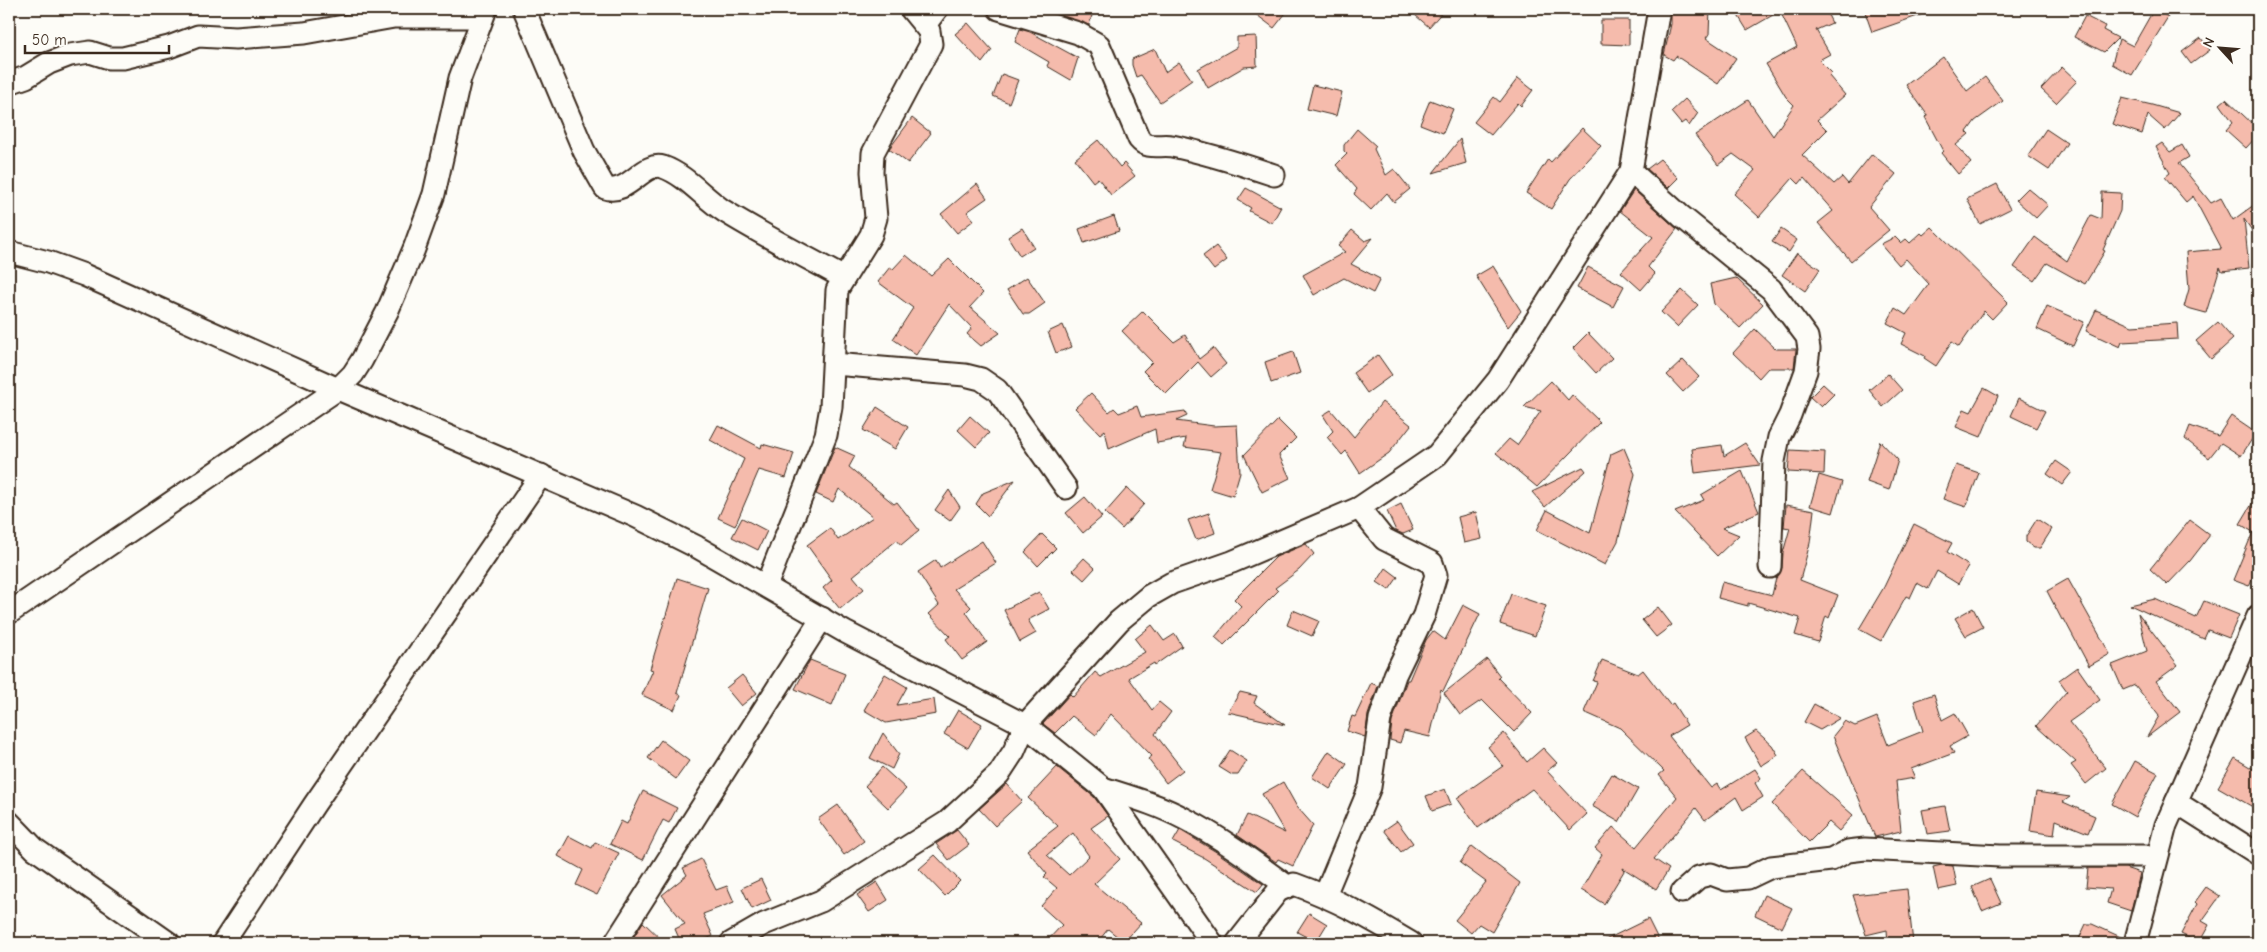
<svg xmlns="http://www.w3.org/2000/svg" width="2267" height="952" font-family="'Comic Neue',sans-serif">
<rect width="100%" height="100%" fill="#fdfcf7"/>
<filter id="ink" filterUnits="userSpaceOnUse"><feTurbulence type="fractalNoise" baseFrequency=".02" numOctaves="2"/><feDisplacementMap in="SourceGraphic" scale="10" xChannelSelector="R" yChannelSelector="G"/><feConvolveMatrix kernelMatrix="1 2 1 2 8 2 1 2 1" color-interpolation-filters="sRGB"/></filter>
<g filter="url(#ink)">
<!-- building -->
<g fill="#f5bbac" stroke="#3b2a1e" fill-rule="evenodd">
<polygon points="1041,9 1094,9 1089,25"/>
<polygon points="1249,9 1289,9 1274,28"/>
<polygon points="1408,9 1445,9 1429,27"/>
<polygon points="1671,9 1710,9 1709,34 1706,38 1736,58 1718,84 1676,56 1673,60 1664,55 1671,24"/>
<polygon points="1734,9 1825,9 1832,23 1816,30 1830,54 1819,60 1832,73 1829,76 1845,95 1817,120 1827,130 1802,155 1834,184 1842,177 1848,184 1872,154 1896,174 1869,207 1889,230 1851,261 1818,223 1833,211 1804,178 1799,184 1793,178 1759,217 1734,194 1755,170 1733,154 1718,165 1695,135 1748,100 1773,136 1794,105 1786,97 1766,64 1797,47 1780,11 1747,30"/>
<polygon points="1873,9 1932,9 1932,11 1872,32 1865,12"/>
<polygon points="2154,9 2168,17 2132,75 2112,64 2119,39 2133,46"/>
<polygon points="2085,16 2105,26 2103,30 2118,38 2104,52 2074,37"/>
<polygon points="1601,20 1629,20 1629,45 1601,44"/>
<polygon points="968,23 992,50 982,63 955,34"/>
<polygon points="1020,29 1030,32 1078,58 1071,80 1047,66 1049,62 1015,42"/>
<polygon points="1256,36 1257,66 1244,67 1208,88 1198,69 1237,47 1237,37"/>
<polygon points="2201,38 2210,50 2191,64 2182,52"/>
<polygon points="1155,49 1165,72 1179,62 1192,80 1160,102 1141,75 1136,77 1132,65 1132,59"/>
<polygon points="1943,57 1967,91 1985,77 2003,101 1975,121 1967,132 1969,134 1956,145 1971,163 1958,174 1941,153 1943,151 1925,117 1928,116 1906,85"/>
<polygon points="2062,67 2077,81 2056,103 2041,89"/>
<polygon points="1002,74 1018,80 1009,103 993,96"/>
<polygon points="1518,78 1533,90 1521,106 1518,103 1491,135 1474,122 1494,97 1500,102"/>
<polygon points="1313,85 1342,92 1336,116 1307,109"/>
<polygon points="2122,98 2152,105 2180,113 2165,130 2148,115 2142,134 2112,124"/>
<polygon points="1685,99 1698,113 1689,126 1685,121 1681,124 1671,112"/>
<polygon points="2226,99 2258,129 2258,135 2246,148 2226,130 2233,122 2220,104"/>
<polygon points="1430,100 1453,109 1443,133 1420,124"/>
<polygon points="912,118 931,133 908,163 889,149"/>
<polygon points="1582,128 1601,146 1570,179 1551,209 1526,193 1548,159 1551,162"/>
<polygon points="1357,129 1376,146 1374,149 1386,175 1394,169 1410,189 1394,202 1387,193 1371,210 1354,194 1357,189 1336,165 1347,154 1344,151 1344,145"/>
<polygon points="2046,129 2067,143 2049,170 2028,156"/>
<polygon points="1460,139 1466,163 1433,173"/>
<polygon points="1098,140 1120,167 1124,163 1135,176 1111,195 1098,178 1093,182 1075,159"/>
<polygon points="2162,143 2170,152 2182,145 2189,157 2179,163 2211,203 2221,198 2233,220 2258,202 2258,239 2244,219 2249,268 2222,271 2220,267 2206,313 2184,307 2189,289 2186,252 2221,249 2193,196 2186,202 2165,177 2170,173 2156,147"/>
<polygon points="1660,159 1678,178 1668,188 1647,169"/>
<polygon points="977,184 987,198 967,212 974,220 957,233 941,214"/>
<polygon points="1997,184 2010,209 1980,224 1967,199"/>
<polygon points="1246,188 1281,207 1272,223 1249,211 1251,208 1238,200"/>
<polygon points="2028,188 2048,205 2036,218 2016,200"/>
<polygon points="1634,190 1677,229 1648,267 1655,274 1641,290 1621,272 1653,237 1620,211"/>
<polygon points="2102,192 2121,193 2120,211 2103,250 2105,251 2085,284 2047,263 2034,281 2014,267 2035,237 2067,261 2091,215 2101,219"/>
<polygon points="1114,216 1119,231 1084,243 1079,229"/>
<polygon points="1932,227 2008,302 1992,319 1984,311 1959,347 1952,342 1936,366 1924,358 1925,356 1901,344 1906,333 1887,323 1895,308 1906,315 1929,284 1906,259 1899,265 1881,244 1895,237 1901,243 1906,239 1910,243 1921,233 1923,235"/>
<polygon points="1022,228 1034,247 1020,256 1008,237"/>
<polygon points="1781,229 1797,240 1789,252 1772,242"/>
<polygon points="1352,230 1365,241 1373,238 1351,264 1380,279 1373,293 1344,278 1314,295 1303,275 1345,252 1338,246"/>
<polygon points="1216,246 1227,260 1214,270 1203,256"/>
<polygon points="1797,253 1820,269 1805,291 1782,275"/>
<polygon points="906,255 931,276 949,259 983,293 970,307 1000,333 981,346 967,334 972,328 949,304 916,355 893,339 913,308 878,282 890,267 893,269"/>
<polygon points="1493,266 1521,311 1508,327 1476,276"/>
<polygon points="1588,267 1624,286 1613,307 1577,288"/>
<polygon points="1027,277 1045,303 1029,314 1023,314 1007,290"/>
<polygon points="1736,278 1763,304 1740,328 1714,304 1710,284"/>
<polygon points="1682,290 1698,305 1677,327 1661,312"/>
<polygon points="2047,306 2084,322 2073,346 2037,329"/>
<polygon points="2096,310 2132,326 2177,323 2178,339 2122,342 2120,347 2086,331"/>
<polygon points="1143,311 1174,342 1185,335 1199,359 1213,348 1226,364 1211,377 1198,362 1166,394 1143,371 1152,362 1122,331"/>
<polygon points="2218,322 2233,339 2211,359 2196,341"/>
<polygon points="1063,325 1072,347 1056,353 1048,332"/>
<polygon points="1755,329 1776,349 1796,349 1794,368 1768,368 1759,378 1733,353"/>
<polygon points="1588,333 1612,358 1596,373 1573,348"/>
<polygon points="1293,352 1300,373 1271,383 1265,362"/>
<polygon points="1378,355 1392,375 1367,393 1353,373"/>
<polygon points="1683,360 1699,377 1683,392 1667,375"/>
<polygon points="1888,374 1902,390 1883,407 1869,390"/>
<polygon points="1551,381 1568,400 1572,395 1600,422 1537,487 1496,453 1509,439 1517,445 1541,411 1524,407"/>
<polygon points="1823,384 1834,394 1821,407 1810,397"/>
<polygon points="1984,388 1998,396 1981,437 1956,427 1964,409 1971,412"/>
<polygon points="1091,393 1109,412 1114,408 1119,413 1137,406 1141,417 1185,411 1187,416 1176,421 1214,426 1237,425 1240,472 1233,496 1210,489 1221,452 1184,447 1186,438 1157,443 1155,429 1109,449 1105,430 1100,434 1075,408"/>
<polygon points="2019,398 2045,411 2036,428 2011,416"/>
<polygon points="1382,402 1411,425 1389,453 1360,473 1346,451 1342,455 1327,437 1333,431 1323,415 1331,410 1354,437"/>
<polygon points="877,407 908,427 895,449 863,430"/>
<polygon points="970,416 989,433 976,447 958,430"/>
<polygon points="2231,416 2256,433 2241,456 2221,443 2209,458 2185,439 2190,426 2218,436"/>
<polygon points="1278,420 1296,438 1279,455 1290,478 1262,492 1244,455"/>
<polygon points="718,425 761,448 762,444 794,453 786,478 759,470 735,526 718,518 744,459 710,440"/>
<polygon points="1880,441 1898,460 1889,490 1867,482"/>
<polygon points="1745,443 1760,465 1695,473 1692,449 1722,445 1724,456"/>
<polygon points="835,447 855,456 849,467 894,504 897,502 919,530 901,545 897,540 853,576 864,589 840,609 823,588 832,580 807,545 830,528 838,540 873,517 839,489 833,502 816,494"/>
<polygon points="1624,448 1635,474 1618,541 1605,565 1537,530 1547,510 1590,533 1611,454"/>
<polygon points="1790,450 1825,452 1824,474 1788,472"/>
<polygon points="2056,461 2072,472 2062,485 2047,474"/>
<polygon points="1956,465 1979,473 1966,507 1943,499"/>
<polygon points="1583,467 1586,471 1545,507 1532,492"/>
<polygon points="1742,471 1759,512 1722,528 1739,535 1717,556 1675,512 1704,500 1701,495"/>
<polygon points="1819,475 1842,482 1833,513 1810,506"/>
<polygon points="1015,480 988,516 976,504 983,493"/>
<polygon points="1127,488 1144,504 1122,529 1105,513"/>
<polygon points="949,490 960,507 950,521 935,510"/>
<polygon points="2258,494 2258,565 2249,586 2233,580 2253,532 2240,524"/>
<polygon points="1085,497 1102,517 1083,533 1066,513"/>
<polygon points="1401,504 1413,530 1403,534 1396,531 1387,511"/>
<polygon points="1786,505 1814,510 1810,543 1800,580 1838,595 1829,618 1826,616 1818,642 1795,635 1800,618 1748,603 1748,606 1718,598 1722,582 1772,595 1776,578 1782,568 1783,553 1790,528 1784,527"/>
<polygon points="1476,512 1482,539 1464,543 1458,517"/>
<polygon points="1209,513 1215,533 1196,540 1188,520"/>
<polygon points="742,518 767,531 758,550 732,537"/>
<polygon points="2037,519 2052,529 2040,548 2034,548 2026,542 2026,536"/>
<polygon points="2190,520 2210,535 2190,561 2167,585 2150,569"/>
<polygon points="1914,524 1952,543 1947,552 1969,566 1958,584 1937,571 1928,589 1917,583 1910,598 1906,596 1881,641 1859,629 1884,587"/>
<polygon points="1042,534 1056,548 1038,566 1025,552"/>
<polygon points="982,541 996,563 954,589 971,607 966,612 987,642 962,660 946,639 950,636 929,614 939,605 918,572 936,560 940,568"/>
<polygon points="1306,544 1314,554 1299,570 1275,588 1278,591 1224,645 1215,637 1241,606 1234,599 1276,557"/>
<polygon points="1084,558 1095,568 1084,580 1073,570"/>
<polygon points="1386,568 1398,577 1389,590 1377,582"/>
<polygon points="677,578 708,588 677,693 681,695 674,710 642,695 653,670 650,669"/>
<polygon points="2068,579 2110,654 2089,666 2064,619 2062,620 2047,591"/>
<polygon points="1039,592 1049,609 1028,620 1036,633 1020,642 1004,610"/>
<polygon points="1511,594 1546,606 1535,636 1500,624"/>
<polygon points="2155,599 2196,618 2204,601 2239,615 2229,638 2208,630 2204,639 2130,605"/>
<polygon points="1463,605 1480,614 1443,691 1441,689 1430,737 1404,731 1400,743 1390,740 1392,722 1407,680 1409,680 1426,640 1433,631 1445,640"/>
<polygon points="1658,607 1672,625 1656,637 1642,620"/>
<polygon points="1973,608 1983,627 1966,636 1955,618"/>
<polygon points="1293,610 1319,621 1312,636 1287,625"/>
<polygon points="2138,613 2178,665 2156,681 2180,712 2147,737 2159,716 2135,685 2123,690 2112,665 2147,651"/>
<polygon points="1152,625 1164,641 1175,634 1182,646 1155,665 1154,663 1129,678 1152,710 1159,702 1171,712 1155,734 1183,770 1166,783 1148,759 1152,756 1111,714 1096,735 1072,716 1055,733 1043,724 1070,694 1073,697 1095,672 1101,677 1145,652 1135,639"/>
<polygon points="1487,659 1500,676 1498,678 1532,713 1514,732 1482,700 1460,715 1444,693"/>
<polygon points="810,660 845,674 832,705 795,689"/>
<polygon points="1602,660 1638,674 1643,670 1670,705 1673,703 1687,725 1669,736 1711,788 1717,784 1721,790 1755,769 1761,778 1755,783 1763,797 1743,810 1736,797 1705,820 1696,808 1654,859 1669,869 1656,889 1623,868 1624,871 1604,904 1581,890 1602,854 1595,848 1613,827 1636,847 1677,797 1659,775 1664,771 1620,728 1584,712 1597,682 1593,681"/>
<polygon points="2077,667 2100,700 2069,722 2106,768 2086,784 2071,765 2076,762 2036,726 2067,691 2059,680"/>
<polygon points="885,674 907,687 897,705 934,699 936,714 886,723 864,710"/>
<polygon points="742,675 757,693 741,706 726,688"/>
<polygon points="1371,683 1378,686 1368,715 1365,737 1347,731 1352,716 1355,717"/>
<polygon points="1240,692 1257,696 1254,703 1285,725 1228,712"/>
<polygon points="1934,694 1942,720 1955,713 1968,736 1950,746 1954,753 1911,769 1915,778 1896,781 1901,831 1875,837 1833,736 1845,721 1855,726 1877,717 1888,745 1923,731 1914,701"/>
<polygon points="1814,704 1840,718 1820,730 1804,722"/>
<polygon points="958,710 982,724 968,748 944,734"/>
<polygon points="1756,731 1772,745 1778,755 1761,766 1745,738"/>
<polygon points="883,733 899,754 892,769 870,758"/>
<polygon points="1504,733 1527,762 1543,748 1557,763 1547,771 1587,814 1570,830 1532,789 1478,828 1457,798 1503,766 1488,747"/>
<polygon points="661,740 689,761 676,779 648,758"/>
<polygon points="1230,750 1247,761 1238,775 1232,775 1219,767"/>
<polygon points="1329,751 1347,764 1330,789 1312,777"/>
<polygon points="2235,758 2258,772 2258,810 2218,787"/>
<polygon points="2135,761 2158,773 2135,817 2112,804"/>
<polygon points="882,767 906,789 888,808 865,786"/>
<path d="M 1057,767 L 1094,797 L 1108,816 L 1091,828 L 1120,859 L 1094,884 L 1141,923 L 1124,942 L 1108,929 L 1097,943 L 1045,943 L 1062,925 L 1041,906 L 1057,888 L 1044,877 L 1047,874 L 1027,850 L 1058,826 L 1028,798 ZM 1073,833 L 1089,856 L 1069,875 L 1047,855 Z"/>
<polygon points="1803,771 1853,815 1839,831 1829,822 1809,842 1772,804"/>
<polygon points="1612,774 1638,789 1619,822 1592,806"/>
<polygon points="1283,782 1297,807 1313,825 1293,866 1278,859 1276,862 1237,835 1247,815 1285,833 1262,794"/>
<polygon points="1007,784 1022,801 995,826 979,809"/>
<polygon points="1445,789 1451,804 1432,811 1426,796"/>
<polygon points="643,791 677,808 669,823 663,820 643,860 610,844 621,821 627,824"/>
<polygon points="2036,792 2070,797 2063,802 2095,816 2088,833 2056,820 2054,835 2030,831"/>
<polygon points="838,805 864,841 844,855 818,819"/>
<polygon points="1945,806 1950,831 1927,834 1922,810"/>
<polygon points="1397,821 1413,843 1401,852 1384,830"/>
<polygon points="957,830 969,845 949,860 936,844"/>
<polygon points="1180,830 1218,853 1263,884 1257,892 1204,858 1173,842"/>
<polygon points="569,836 592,848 595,842 619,853 597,895 576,885 583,870 558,856"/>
<polygon points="1472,846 1520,883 1492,932 1479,924 1471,933 1455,920 1486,882 1460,863"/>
<polygon points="935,855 960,881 945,896 919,869"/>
<polygon points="701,859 716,890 727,886 734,902 703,914 713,936 697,943 681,943 675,929 685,924 662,895 687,875 683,868"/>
<polygon points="1942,865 1953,866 1957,886 1938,890 1933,867"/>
<polygon points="2088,868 2125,868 2140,873 2131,911 2107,903 2111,889 2086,887"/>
<polygon points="761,879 771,900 752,909 742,888"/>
<polygon points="1990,879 2001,903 1982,911 1972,887"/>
<polygon points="877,882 888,900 869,912 857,895"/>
<polygon points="2206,887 2220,896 2202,921 2209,925 2199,943 2181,934 2197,904 2195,902"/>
<polygon points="1907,889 1913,943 1888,943 1887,930 1866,935 1853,895"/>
<polygon points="1764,895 1792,908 1782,928 1755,915"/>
<polygon points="1309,913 1327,924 1316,942 1297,932"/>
<polygon points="1648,919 1660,943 1599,943"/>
<polygon points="643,922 665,943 630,943"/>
<polygon points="2086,924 2092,924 2123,938 2123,943 2077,943"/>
</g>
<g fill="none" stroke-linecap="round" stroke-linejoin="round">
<!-- street casing -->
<g stroke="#3b2a1e" stroke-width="25">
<g id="street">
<path d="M 524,9 L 584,151 L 605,188 C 628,196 643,161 663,167 C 686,175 704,198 724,211 C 763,235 804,256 844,278"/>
<path d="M 999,9 L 1078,33 L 1099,45 L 1139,139 C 1148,150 1160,144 1172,146 C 1207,153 1241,164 1274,175"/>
<polyline points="925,25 937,9"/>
<polyline points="9,83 26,77 49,63 70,55 90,52 109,58 123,58 169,47 198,36 236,38 304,33 394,17 482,17"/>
<polyline points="1631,171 1681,216 1771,289 1807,337 1809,349 1806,371 1790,415 1779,437 1774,461 1770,567"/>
<polyline points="9,252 48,262 84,275 338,389 635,516 697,547 845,632 1025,725 1103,788 1212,943"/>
<polyline points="834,364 965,375 981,379 997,390 1066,488"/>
<polyline points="766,586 826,435 831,407 837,290 871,235 876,218 872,172 873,153 931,44 929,31 911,9"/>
<polyline points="9,613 338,389 353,374 362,360 387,312 414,249 434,194 460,78 486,9"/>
<path d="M 1103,788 C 1131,797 1159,805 1185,819 C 1222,838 1254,862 1287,886"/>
<polyline points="2176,802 2258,854"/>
<polyline points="9,822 35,849 169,943"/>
<polyline points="1682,892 1699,877 1711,874 1727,880 1748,878 1771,867 1831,860 1848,851 1865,849 2000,856 2156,856"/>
<polyline points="1325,895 1370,787 1380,719 1395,675 1424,615 1436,575 1432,563 1384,539 1359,508"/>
<polyline points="223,943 314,805 541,475"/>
<polyline points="615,943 822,618"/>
<polyline points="731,943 764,924 821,901 947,822 999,774 1014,751 1025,725 1119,621 1149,596 1172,583 1232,562 1359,508 1437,455 1498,380 1631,171 1659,9"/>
<path d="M 1237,943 L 1278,891 L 1294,884 C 1336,899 1373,920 1411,943"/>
<polyline points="2135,943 2166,825 2258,616"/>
</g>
</g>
<!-- street -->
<use href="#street" stroke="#fdfcf7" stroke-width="21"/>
</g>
</g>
<!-- margin -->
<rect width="2267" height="952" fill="none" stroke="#fdfcf7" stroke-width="30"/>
<rect x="15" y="15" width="2237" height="922" fill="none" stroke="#3b2a1e" stroke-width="2" filter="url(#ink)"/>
<!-- north arrow -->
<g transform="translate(2220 48) rotate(296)" stroke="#fdfcf7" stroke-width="4" paint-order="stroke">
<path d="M0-4L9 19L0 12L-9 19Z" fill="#3b2a1e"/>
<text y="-8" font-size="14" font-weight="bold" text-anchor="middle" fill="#3b2a1e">N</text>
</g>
<!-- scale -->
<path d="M25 45v8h144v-8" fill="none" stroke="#3b2a1e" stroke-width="2.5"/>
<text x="32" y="45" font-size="15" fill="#3b2a1e" stroke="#fdfcf7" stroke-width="4" paint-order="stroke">50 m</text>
</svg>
